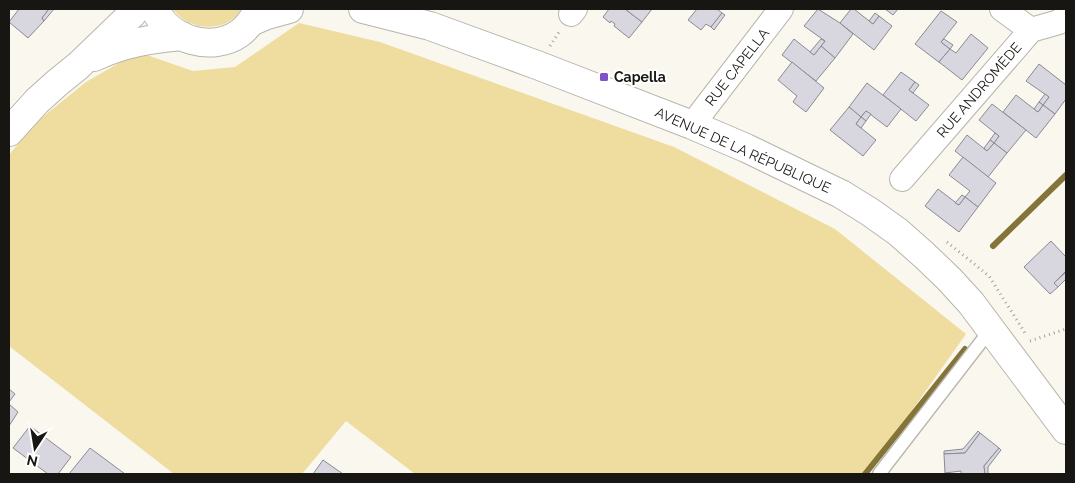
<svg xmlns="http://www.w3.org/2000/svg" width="1075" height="483" font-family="Raleway,sans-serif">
<rect width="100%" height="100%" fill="#f9f7ee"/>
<!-- green -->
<g fill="#efdd9f">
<path d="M 172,9 L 241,9 C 231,28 206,31 188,22 C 181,19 177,14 172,9 Z"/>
<polygon points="299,23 380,42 674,147 835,229 966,334 867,474 415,474 346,421 302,474 174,474 9,346 9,155 34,124 86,82 138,52 193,71 235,67"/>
</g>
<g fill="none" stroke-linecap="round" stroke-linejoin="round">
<!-- stream -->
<g stroke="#847437" stroke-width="6">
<polyline points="993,246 1066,175"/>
<polyline points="865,474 965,349"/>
</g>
</g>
<!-- building -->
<g fill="#d8d6df" stroke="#8c8a92">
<polygon points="19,9 49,9 42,18 44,21 28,38 9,22"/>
<polygon points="49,9 54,9 44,21 42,18"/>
<polygon points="608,9 625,9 642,22 629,38 614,26 615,24 611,21 610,23 603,17 609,9"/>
<polygon points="625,9 652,9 642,22"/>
<polygon points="697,9 717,9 722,13 711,27 706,24 701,30 688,20"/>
<polygon points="818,9 840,23 853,34 835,58 821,46 825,41 804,26"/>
<polygon points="851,9 854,9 873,24 879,16 892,26 874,50 840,23"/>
<polygon points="885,9 898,9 893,15"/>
<polygon points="941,11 957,22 941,42 950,49 939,62 940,63 915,44"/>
<polygon points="722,13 725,15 714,30 711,27"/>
<polygon points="875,13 879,16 873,24 869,21"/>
<polygon points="971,34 988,48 962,80 939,62 950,49 956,53"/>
<polygon points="794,39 814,55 821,46 835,58 816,81 782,55"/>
<polygon points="821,39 825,41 814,55 810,52"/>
<polygon points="944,39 953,45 950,49 941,42"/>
<polygon points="792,62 824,88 806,112 793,102 797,96 778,80"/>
<polygon points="1039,64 1066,85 1066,99 1055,114 1043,105 1049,97 1026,81"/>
<polygon points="901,72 915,82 909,90 929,105 916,121 883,95"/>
<polygon points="915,82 919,85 913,93 909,90"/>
<polygon points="867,83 901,109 887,127 866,111 861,117 849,107"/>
<polygon points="1045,94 1049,97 1043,105 1039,102"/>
<polygon points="1016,95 1038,112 1043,105 1055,114 1036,138 1003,112"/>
<polygon points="1039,102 1043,105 1038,112 1034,109"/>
<polygon points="992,104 1026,130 1007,153 994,143 999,136 979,120"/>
<polygon points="849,107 861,117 856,124 876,140 863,156 830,130"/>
<polygon points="866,111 871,114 866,121 861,117"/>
<polygon points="861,117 866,121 861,128 856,124"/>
<polygon points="995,133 999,136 994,143 990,140"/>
<polygon points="967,135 987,151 994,143 1007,153 988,177 955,151"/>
<polygon points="990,140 994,143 987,151 984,148"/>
<polygon points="963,157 996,183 978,207 965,197 970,191 949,175"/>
<polygon points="938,189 959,205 965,197 978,207 959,232 925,206"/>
<polygon points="962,195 965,197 959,205 955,203"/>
<polygon points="1051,241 1066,257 1066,271 1054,283 1058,287 1050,294 1024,267"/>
<polygon points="1066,272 1066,279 1058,287 1054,283"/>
<polygon points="9,389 15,394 9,402"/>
<polygon points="9,404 18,412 9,426"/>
<polygon points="30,426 71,457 58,474 48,474 13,448"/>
<polygon points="978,431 980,433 965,453 944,454 944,451 963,449"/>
<polygon points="980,433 999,448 984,466 985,474 961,474 961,471 945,473 944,454 965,453"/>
<polygon points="90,448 125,474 69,474"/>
<polygon points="999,448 1001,450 988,467 988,474 985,474 984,466"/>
<polygon points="323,460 343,474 313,474"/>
</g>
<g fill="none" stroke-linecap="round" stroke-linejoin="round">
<!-- service casing -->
<g stroke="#b7b5ac" stroke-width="15">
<polyline id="service" points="879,474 991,329"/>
</g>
<!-- minor casing -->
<g stroke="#b7b5ac" stroke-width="26">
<g id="minor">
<polyline points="1002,9 1031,30"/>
<polyline points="571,14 575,9"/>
<polyline points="692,125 781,9"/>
<polyline points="902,179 1031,30 1059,22 1066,16"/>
</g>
</g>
<!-- tertiary casing -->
<g stroke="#b7b5ac" stroke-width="30">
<g id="tertiary">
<path d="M 155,9 C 168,40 212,53 240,33 C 249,26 254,18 259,9"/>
<polyline points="363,9 430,26 537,65 692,125 746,148 841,194 870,212 898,232 924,255 949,279 971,303 1066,430"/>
<polyline points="253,21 267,15 289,9"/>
<path d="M 94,57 C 124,43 150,39 182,36"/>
<polyline points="9,132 37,101 57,83 78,66 132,14 136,9"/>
</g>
</g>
<!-- path -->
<g stroke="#a3a19a" stroke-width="3" stroke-dasharray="1 4" stroke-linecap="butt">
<polyline points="550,46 559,32"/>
<polyline points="947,242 989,276 1025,333"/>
<polyline points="1030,341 1066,329"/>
</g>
<!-- service -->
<use href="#service" stroke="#fff" stroke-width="12"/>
<!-- minor -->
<use href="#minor" stroke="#fff" stroke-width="24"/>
<!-- tertiary -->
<use href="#tertiary" stroke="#fff" stroke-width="28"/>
</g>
<!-- markers -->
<rect fill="#7e52cb" stroke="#fff" stroke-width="2" x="599" y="72" width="10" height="10" rx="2.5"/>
<g text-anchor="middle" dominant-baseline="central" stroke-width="4" stroke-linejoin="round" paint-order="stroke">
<!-- street labels -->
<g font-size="14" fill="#171613" stroke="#fff">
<text transform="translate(737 67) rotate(-52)">RUE CAPELLA</text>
<text transform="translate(979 90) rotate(-49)">RUE ANDROMÈDE</text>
<text transform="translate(743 150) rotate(24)">AVENUE DE LA RÉPUBLIQUE</text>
</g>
<!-- poi labels -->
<g font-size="14" font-weight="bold" fill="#171613" stroke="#fff" text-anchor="start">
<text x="614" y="77">Capella</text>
</g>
</g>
<!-- border -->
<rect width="1075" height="483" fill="none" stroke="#171613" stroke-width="20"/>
<!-- north arrow -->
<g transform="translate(35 448) rotate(192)" stroke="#ffffff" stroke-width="4" paint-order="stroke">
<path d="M0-4L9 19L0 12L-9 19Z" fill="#171613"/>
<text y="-8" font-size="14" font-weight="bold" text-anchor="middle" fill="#171613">N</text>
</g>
</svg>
